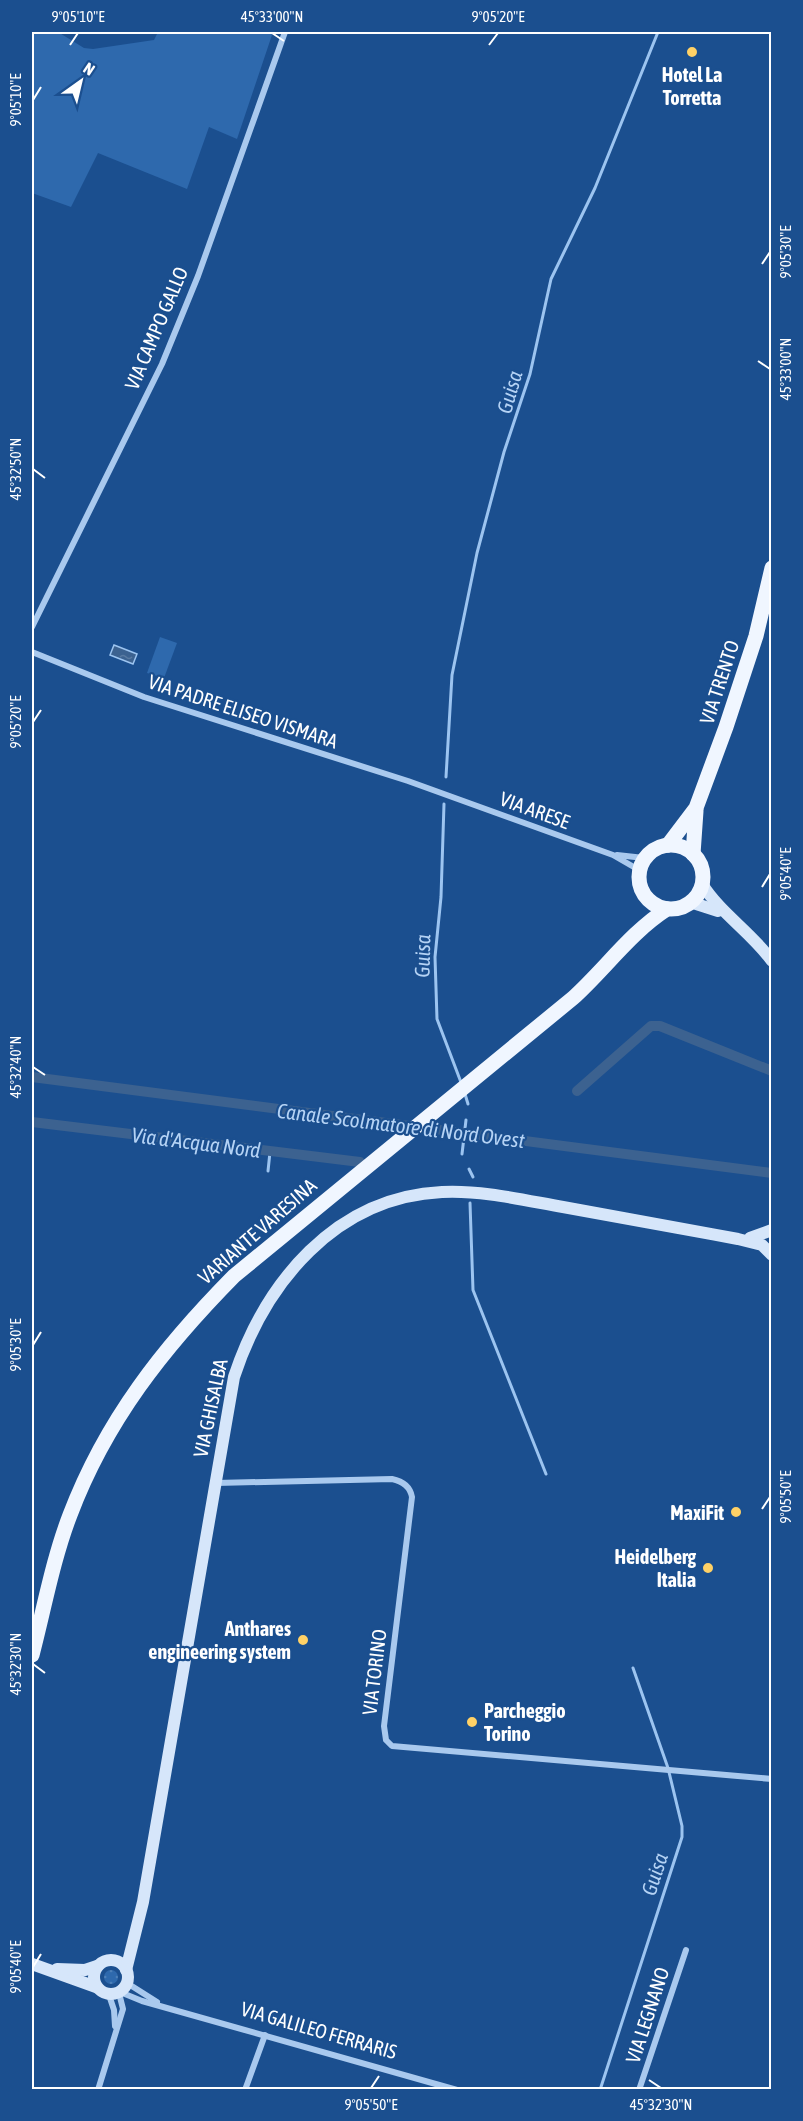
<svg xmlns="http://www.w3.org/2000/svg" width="803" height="2121" font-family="'Asap Condensed',sans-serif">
<defs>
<pattern id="grass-dots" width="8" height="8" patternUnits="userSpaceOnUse" patternTransform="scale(1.5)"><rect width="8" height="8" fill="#2e69ad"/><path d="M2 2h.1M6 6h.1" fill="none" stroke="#4d80b9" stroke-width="1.8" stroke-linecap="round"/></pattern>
<pattern id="water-ripples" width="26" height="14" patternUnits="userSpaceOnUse" patternTransform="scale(1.5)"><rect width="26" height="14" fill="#3c6290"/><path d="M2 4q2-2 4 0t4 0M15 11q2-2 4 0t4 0" fill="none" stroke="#597aa1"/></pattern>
</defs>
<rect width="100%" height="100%" fill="#1b4f8f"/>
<!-- grass -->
<circle fill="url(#grass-dots)" cx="111" cy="1977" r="7"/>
<!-- green -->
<g fill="#2e69ad">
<polygon points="32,32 58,32 84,48 93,49 154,40 158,32 273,32 237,139 209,127 187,189 98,153 71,207 32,193"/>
<polygon points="160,637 177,643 164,678 147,673"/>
</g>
<!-- water -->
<polygon fill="url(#water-ripples)" stroke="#9cc4f0" stroke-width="1.5" points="114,645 137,654 133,664 110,655"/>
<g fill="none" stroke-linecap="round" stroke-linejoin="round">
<!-- stream -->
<g stroke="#9cc4f0" stroke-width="3">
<polyline points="446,777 452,675 477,553 504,452 530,374 551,279 595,188 658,32"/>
<polyline points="444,804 441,897 435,957 437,1019 462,1085"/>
<polyline points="465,1094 468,1104"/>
<polyline points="462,1154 466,1120"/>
<polyline points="469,1169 473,1177"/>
<polyline points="268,1171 270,1152"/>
<polyline points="470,1203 473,1290 546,1474"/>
<polyline points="600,2090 682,1837 682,1826 668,1768 633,1668"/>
</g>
<!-- canal -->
<g stroke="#3c6290" stroke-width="10">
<polyline points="32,1077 772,1173"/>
<polyline points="577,1091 651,1026 660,1026 772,1071"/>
<polyline points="32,1122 360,1162"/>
</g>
<!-- street -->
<g stroke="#a9c9ee" stroke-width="6">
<polyline points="32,627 162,364 198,276 285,32"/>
<polyline points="32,652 144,697 408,781 613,855 639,870"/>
<polyline points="617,855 644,858"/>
<path d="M 216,1483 L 392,1479 C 402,1481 410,1486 412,1497 L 384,1726 L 386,1740 L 392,1746 L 772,1779"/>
<polyline points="127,1983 157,2002"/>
<polyline points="120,1992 142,2001 457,2090"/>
<polyline points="109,1995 114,2010 115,2026"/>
<polyline points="98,2090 123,2009 119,1993"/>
<polyline points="245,2090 265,2035"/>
<polyline points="639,2090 686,1950"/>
</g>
<!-- secondary -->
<g stroke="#d6e6fa" stroke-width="12">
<path d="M 702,884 C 721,914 751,932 772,961"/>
<polyline points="690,902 718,911"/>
<polyline points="750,1238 772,1230"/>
<circle cx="111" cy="1977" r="17"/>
<polyline points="32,1964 96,1987"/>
<polyline points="57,1969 85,1970 97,1966"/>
<path d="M 126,1970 L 143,1902 L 234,1377 C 265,1283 335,1197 442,1192 C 482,1190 523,1200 563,1207 C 622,1218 680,1228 738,1239 L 762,1245 L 772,1255"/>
</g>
<!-- primary -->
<g stroke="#f0f6ff" stroke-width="15">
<polyline points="668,845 696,808 726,727 756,636 772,568"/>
<circle cx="671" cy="877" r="32"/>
<polyline points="693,854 696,811"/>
<path d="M 32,1655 C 44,1609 53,1559 70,1515 C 106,1420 164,1347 234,1276 L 573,998 C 605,969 631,932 667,909"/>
</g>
</g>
<!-- ticks -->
<path fill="none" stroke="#fff" stroke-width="2" d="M 272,33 L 284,41M 70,45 L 78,33M 489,45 L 498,33M 33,100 L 41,87M 762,264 L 770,252M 758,361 L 770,369M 33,469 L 45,478M 33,722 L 41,710M 762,887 L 770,874M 33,1067 L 45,1075M 33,1345 L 41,1332M 762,1509 L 770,1497M 33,1664 L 45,1673M 33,1967 L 41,1954M 649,2080 L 661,2088M 371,2088 L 379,2076"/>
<!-- markers -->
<g fill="#ffd166" stroke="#1b4f8f" stroke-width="2">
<circle cx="692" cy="52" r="6"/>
<circle cx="736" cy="1512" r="6"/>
<circle cx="708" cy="1568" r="6"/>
<circle cx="303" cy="1640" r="6"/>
<circle cx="472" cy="1722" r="6"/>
</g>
<g text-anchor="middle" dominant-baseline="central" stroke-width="4.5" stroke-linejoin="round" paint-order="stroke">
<!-- poi labels -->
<g font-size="20" font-weight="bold" fill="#fff" stroke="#1b4f8f" text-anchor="end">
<text x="692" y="74" text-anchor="middle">Hotel La<tspan x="692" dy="23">Torretta</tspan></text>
<text x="724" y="1512">MaxiFit</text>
<text x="696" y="1556">Heidelberg<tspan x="696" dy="23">Italia</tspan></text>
<text x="291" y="1628">Anthares<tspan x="291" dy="23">engineering system</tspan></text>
<text x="484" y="1710" text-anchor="start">Parcheggio<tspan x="484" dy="23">Torino</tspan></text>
</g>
<!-- street labels -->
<g font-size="20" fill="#fff" stroke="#1b4f8f">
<text transform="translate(156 328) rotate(-67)">VIA CAMPO GALLO</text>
<text transform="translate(719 682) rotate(-72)">VIA TRENTO</text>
<text transform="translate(243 711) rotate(18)">VIA PADRE ELISEO VISMARA</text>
<text transform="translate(535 810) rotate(20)">VIA ARESE</text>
<text transform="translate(257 1231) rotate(-41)">VARIANTE VARESINA</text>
<text transform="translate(210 1408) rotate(-78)">VIA GHISALBA</text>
<text transform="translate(374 1672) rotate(-83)">VIA TORINO</text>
<text transform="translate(647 2015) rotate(-72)">VIA LEGNANO</text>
<text transform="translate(319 2030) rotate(16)">VIA GALILEO FERRARIS</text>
</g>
<!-- water labels -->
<g font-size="21" font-style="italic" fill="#b5d3f5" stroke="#1b4f8f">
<text transform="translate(509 392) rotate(-74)">Guisa</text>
<text transform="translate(422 956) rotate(-89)">Guisa</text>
<text transform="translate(401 1125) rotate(7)">Canale Scolmatore di Nord Ovest</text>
<text transform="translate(196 1142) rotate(7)">Via d'Acqua Nord</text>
<text transform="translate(654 1874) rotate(-72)">Guisa</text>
</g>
</g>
<!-- border -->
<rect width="803" height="2121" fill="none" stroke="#1b4f8f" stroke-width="66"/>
<!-- north arrow -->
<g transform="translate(81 81) rotate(34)" stroke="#1b4f8f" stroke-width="4.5" paint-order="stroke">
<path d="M0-4.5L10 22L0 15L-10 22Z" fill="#ffffff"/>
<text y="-9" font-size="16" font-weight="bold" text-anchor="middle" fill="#ffffff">N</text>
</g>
<rect x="33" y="33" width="737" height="2055" fill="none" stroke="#fff" stroke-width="2"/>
<g font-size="15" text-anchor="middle" fill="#fff">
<text x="78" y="22">9°05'10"E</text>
<text x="272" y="22">45°33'00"N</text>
<text x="498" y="22">9°05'20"E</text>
<text transform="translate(16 100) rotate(-90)" y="5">9°05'10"E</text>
<text transform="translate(786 252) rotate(-90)" y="5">9°05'30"E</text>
<text transform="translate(786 369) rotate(-90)" y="5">45°33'00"N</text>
<text transform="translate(16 469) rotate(-90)" y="5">45°32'50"N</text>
<text transform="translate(16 722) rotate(-90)" y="5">9°05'20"E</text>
<text transform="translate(786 874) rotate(-90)" y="5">9°05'40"E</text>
<text transform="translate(16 1067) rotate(-90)" y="5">45°32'40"N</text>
<text transform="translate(16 1345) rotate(-90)" y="5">9°05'30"E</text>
<text transform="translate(786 1497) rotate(-90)" y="5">9°05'50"E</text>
<text transform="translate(16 1664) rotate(-90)" y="5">45°32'30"N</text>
<text transform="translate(16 1967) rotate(-90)" y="5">9°05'40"E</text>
<text x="371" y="2110">9°05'50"E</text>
<text x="661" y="2110">45°32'30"N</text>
</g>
</svg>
